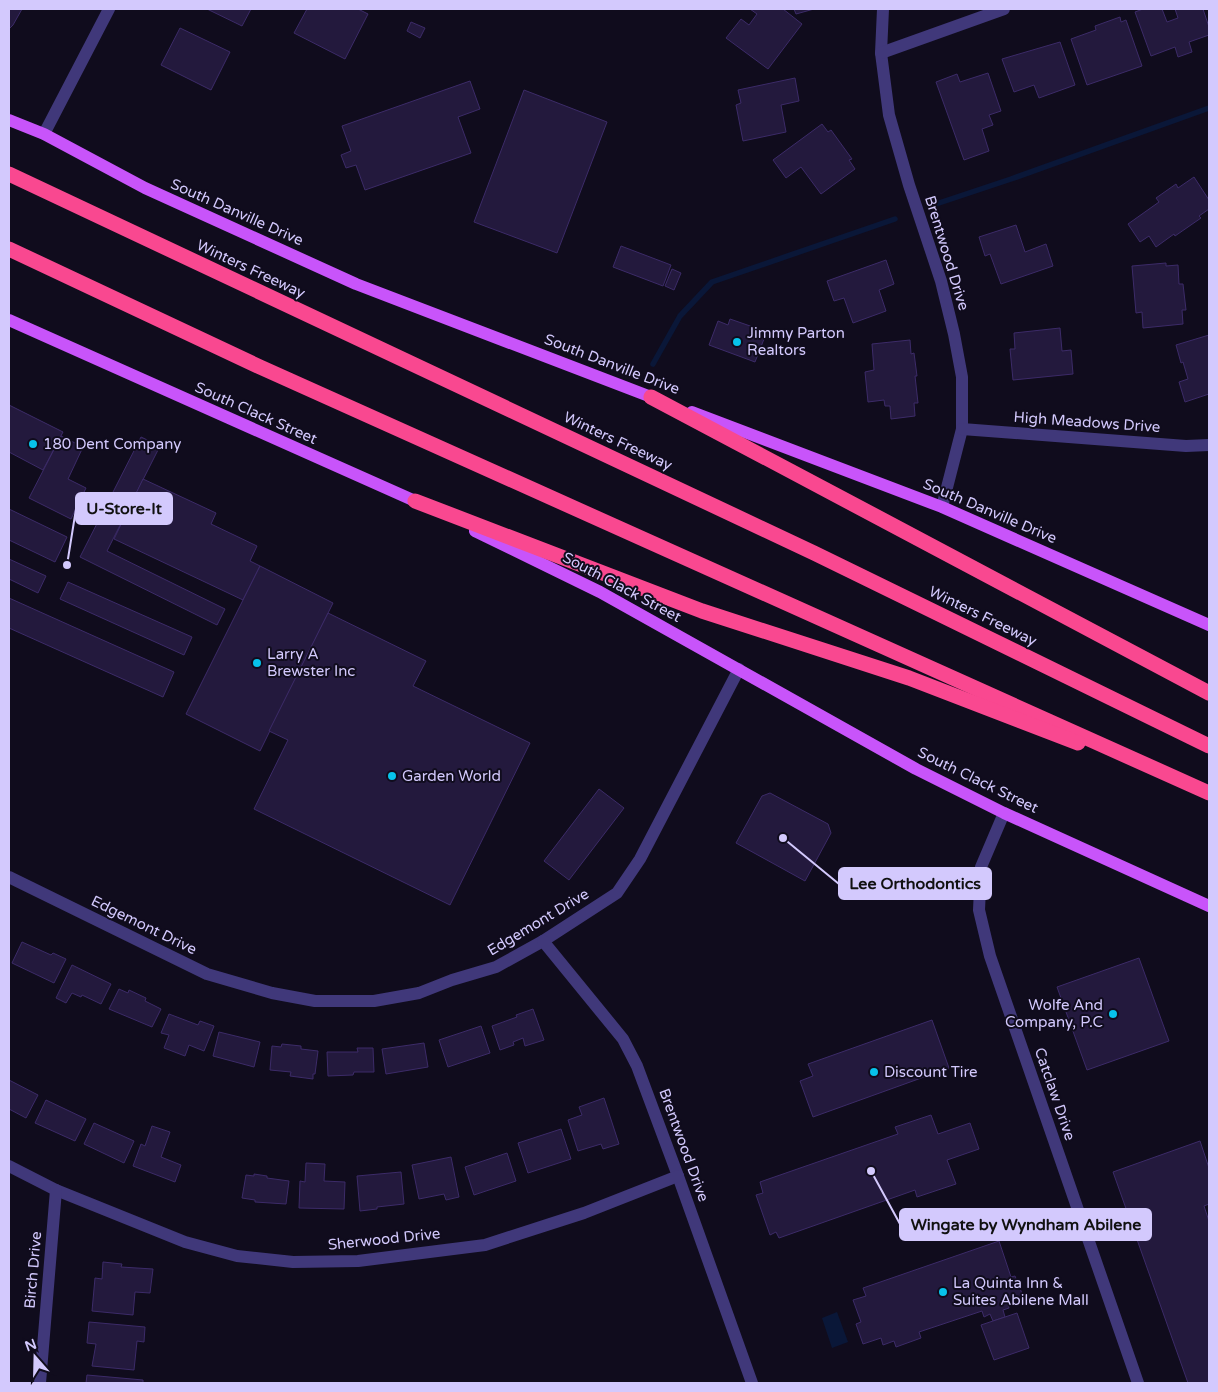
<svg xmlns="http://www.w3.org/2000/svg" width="1218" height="1392" font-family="'Varela Round',sans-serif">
<rect width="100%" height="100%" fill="#100c1d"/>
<!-- water -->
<polygon fill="#0a1738" points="837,1312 848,1342 832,1348 822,1318"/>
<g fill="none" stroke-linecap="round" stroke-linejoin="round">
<!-- stream -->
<g stroke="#0a1738" stroke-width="5.5">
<polyline points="936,204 1011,179 1209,108"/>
<polyline points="653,364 680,316 712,282 895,219"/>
</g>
</g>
<!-- building -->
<g fill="#23193d" stroke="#3c2b68">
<polygon points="9,9 22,9 13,25 9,29"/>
<polygon points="207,9 251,9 242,26"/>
<polygon points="307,9 358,9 368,14 345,59 294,33"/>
<polygon points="750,9 783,9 802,24 768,69 726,38 741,19 749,25 757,14"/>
<polygon points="794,9 814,9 796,14"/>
<polygon points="1143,9 1162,9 1167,22 1178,18 1175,9 1203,9 1209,27 1209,35 1189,42 1192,52 1178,57 1175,47 1151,56 1135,12"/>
<polygon points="1120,17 1121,22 1126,20 1142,66 1087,85 1071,39 1096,30 1095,26"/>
<polygon points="411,22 425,28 420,38 407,31"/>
<polygon points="180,28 230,52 211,90 161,65"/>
<polygon points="1060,42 1075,85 1039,98 1034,85 1014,92 1002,59"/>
<polygon points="988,73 1001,111 989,115 993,125 982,129 989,151 964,160 936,82 957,74 960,82"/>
<polygon points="795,78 799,101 781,105 786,132 743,141 736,105 741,103 738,90"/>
<polygon points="470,81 480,109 458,117 471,153 365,190 356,165 346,168 341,155 351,151 342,126"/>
<polygon points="524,90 607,122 557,253 474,222"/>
<polygon points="822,124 828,132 831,130 852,159 849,160 855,169 821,194 801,167 786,178 773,160"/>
<polygon points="1194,177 1209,200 1209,209 1199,216 1201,218 1175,236 1174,234 1156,247 1149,236 1140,242 1128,224 1159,202 1156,198 1176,184 1178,188"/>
<polygon points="1016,225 1025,252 1046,244 1053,266 1001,284 990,254 985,256 979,237"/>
<polygon points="621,246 671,265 663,286 613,267"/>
<polygon points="886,260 894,284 879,290 886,311 853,323 844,298 834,301 827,281"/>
<polygon points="1166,263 1166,266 1178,265 1179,284 1183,284 1186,310 1182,310 1183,324 1143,328 1142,312 1136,313 1132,266"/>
<polygon points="672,269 681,273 674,290 665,286"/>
<polygon points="730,319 756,328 754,335 764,339 755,362 709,345 718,321 728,325"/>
<polygon points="1060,328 1062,351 1071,350 1073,374 1013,380 1010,349 1015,349 1014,333"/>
<polygon points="1209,335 1209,394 1185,402 1179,382 1188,379 1183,362 1181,363 1176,345"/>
<polygon points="910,340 911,354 914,353 917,376 915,376 918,403 914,403 915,416 891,419 890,406 885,406 884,400 868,402 865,372 874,370 872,344"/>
<polygon points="9,405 63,432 43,470 9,452"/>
<polygon points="61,436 83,447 68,479 86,488 71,519 29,498"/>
<polygon points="141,437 160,446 107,551 225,609 217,625 80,557"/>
<polygon points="143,479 216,513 211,524 257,546 250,561 260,566 243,600 114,539"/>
<polygon points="9,509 67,537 55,562 9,540"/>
<polygon points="9,559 46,576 38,593 9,579"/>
<polygon points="260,566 333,603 260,751 186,714"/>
<polygon points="68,582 192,637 184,655 60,599"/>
<polygon points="9,598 174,672 163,697 9,628"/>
<polygon points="328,613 426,661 413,686 530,743 450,905 254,809 288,740 269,731"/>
<polygon points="599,789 624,808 569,880 544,861"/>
<polygon points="770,793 828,824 831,833 805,881 736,843 762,796"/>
<polygon points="22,942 51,955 53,953 66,959 54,983 12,963"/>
<polygon points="1139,958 1169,1041 1087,1070 1057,987"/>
<polygon points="72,965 111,984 101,1004 82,995 81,997 72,993 66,1003 56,998"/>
<polygon points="119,989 128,993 129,990 146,998 145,1001 161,1009 152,1027 109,1009"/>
<polygon points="533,1009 544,1040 525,1046 523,1038 513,1042 514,1045 500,1050 492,1026 517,1017 516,1015"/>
<polygon points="169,1014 198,1025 200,1021 214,1026 204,1051 189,1045 185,1056 164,1048 169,1035 161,1033"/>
<polygon points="932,1020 949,1068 813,1117 800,1081 813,1076 808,1064"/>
<polygon points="481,1026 490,1053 448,1067 439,1040"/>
<polygon points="219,1032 260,1042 254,1067 213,1056"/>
<polygon points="424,1043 428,1067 386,1074 382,1049"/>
<polygon points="282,1044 301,1046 301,1049 318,1051 315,1074 313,1074 313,1079 290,1076 291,1072 270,1070 272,1046 281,1047"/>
<polygon points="357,1048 373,1048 374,1072 354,1072 353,1075 328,1076 327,1052 358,1052"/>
<polygon points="9,1080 38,1095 26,1118 9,1109"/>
<polygon points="604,1098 619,1144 603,1149 601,1144 578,1151 568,1120 582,1115 579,1107"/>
<polygon points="46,1100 86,1119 75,1141 35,1123"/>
<polygon points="931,1115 938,1134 970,1123 979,1149 947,1160 956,1184 917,1197 915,1190 779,1238 776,1232 770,1235 756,1195 763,1193 760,1182 898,1134 895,1127"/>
<polygon points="94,1123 134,1141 124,1163 84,1144"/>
<polygon points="152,1126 170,1132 161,1157 181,1165 175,1182 133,1166 141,1144 145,1146"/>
<polygon points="561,1129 571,1159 528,1173 518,1143"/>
<polygon points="1200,1141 1209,1168 1209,1204 1204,1206 1209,1221 1209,1383 1188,1383 1113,1172"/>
<polygon points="507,1153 516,1181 474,1195 465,1167"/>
<polygon points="451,1157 459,1197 446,1200 444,1194 419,1199 412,1165"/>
<polygon points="306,1163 325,1164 324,1181 345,1182 344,1209 299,1208 300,1181 305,1182"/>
<polygon points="401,1172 404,1204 377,1207 377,1209 360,1211 357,1176"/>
<polygon points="254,1174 267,1176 267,1178 289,1181 286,1204 255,1202 255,1200 242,1198 246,1175 254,1176"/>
<polygon points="999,1241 1011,1277 1015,1276 1023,1296 1007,1301 1009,1308 1003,1310 1005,1317 993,1321 990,1314 984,1317 982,1311 919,1332 921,1338 896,1347 894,1341 883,1345 881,1338 863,1344 856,1324 861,1322 853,1300 866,1296 863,1288"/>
<polygon points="103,1262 122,1264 121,1267 153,1269 150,1293 135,1292 133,1315 92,1311 95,1278 102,1279"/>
<polygon points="1017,1313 1029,1348 994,1360 981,1325"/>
<polygon points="89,1322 145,1327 144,1342 137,1341 134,1370 92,1366 96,1344 87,1343"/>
<polygon points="87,1375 143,1380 143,1383 86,1383"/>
</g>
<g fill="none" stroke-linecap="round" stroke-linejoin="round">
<!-- minor -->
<g stroke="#40387a" stroke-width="12">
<polyline points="883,9 881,53 889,115 909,185 941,281 954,334 962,377 962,429 942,507"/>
<polyline points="881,53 1004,9"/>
<polyline points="44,134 109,9"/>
<polyline points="962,429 1186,446 1209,445"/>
<polyline points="1004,813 981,867 979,910 990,956 1138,1383"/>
<polyline points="9,877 207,974 272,993 315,1001 374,1001 419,993 452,980 496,967 543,941 617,893 640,859 739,669"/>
<polyline points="543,941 623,1039 637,1066 678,1176 752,1383"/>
<polyline points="9,1166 56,1190 185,1242 237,1256 293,1262 358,1261 485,1245 584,1213 678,1176"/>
<polyline points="40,1383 56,1190"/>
</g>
<!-- major -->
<g stroke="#c854fa" stroke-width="12">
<polyline points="9,120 44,134 145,188 356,284 659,400"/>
<polyline points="9,320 424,505"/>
<polyline points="692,412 942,507 1209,625"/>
<polyline points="475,531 600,592 916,769 1004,813 1209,906"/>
</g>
<!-- highway -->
<g stroke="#f94890" stroke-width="15">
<polyline points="9,174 814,553 1209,746"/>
<polyline points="9,249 260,367 1209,793"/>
<polyline points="651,397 1209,693"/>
<polyline points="415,501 702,611 909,678 1078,743"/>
</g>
</g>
<!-- markers -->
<g fill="#07c3eb" stroke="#100c1d" stroke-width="2">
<circle cx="737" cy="342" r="5"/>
<circle cx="33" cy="444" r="5"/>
<circle cx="257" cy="663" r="5"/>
<circle cx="392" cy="776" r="5"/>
<circle cx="1113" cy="1014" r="5"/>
<circle cx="874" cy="1072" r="5"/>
<circle cx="943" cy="1292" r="5"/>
</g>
<g text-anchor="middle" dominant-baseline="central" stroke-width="4" stroke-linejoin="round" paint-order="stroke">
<!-- street labels -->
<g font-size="15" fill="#d3c9fd" stroke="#100c1d">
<text transform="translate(237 212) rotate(24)">South Danville Drive</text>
<text transform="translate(947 253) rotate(73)">Brentwood Drive</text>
<text transform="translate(251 269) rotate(25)">Winters Freeway</text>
<text transform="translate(612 364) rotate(21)">South Danville Drive</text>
<text transform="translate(256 413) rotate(24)">South Clack Street</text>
<text transform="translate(1087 422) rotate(4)">High Meadows Drive</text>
<text transform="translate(618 441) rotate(25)">Winters Freeway</text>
<text transform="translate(990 511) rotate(23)">South Danville Drive</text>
<text transform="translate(622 587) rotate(28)">South Clack Street</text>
<text transform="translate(983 616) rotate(26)">Winters Freeway</text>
<text transform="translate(978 780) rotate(26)">South Clack Street</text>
<text transform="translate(538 922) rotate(-31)">Edgemont Drive</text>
<text transform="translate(144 925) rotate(26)">Edgemont Drive</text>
<text transform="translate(1055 1094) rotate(71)">Catclaw Drive</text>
<text transform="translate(684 1145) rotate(70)">Brentwood Drive</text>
<text transform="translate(384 1239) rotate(-6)">Sherwood Drive</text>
<text transform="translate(33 1270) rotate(-85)">Birch Drive</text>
</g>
<!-- poi labels -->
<g font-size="15" fill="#d3c9fd" stroke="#100c1d" text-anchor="start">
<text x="747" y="333">Jimmy Parton<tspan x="747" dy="17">Realtors</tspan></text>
<text x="43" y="444">180 Dent Company</text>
<text x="267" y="654">Larry A<tspan x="267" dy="17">Brewster Inc</tspan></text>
<text x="402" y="776">Garden World</text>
<text x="1103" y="1005" text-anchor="end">Wolfe And<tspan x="1103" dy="17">Company, P.C</tspan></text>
<text x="884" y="1072">Discount Tire</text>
<text x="953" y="1283">La Quinta Inn &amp;<tspan x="953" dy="17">Suites Abilene Mall</tspan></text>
</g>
</g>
<!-- callouts -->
<path fill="none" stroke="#d3c9fd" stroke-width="2" d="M67 565L76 509M783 838L839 884M871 1171L900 1224"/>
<g fill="#d3c9fd" stroke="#100c1d" stroke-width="2">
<circle cx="67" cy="565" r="5"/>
<circle cx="783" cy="838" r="5"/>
<circle cx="871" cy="1171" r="5"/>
</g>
<g fill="#d3c9fd" stroke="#d3c9fd" stroke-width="2">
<rect x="76" y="493" width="96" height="31" rx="5"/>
<rect x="839" y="868" width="152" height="31" rx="5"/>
<rect x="900" y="1209" width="251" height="31" rx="5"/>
</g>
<g font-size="16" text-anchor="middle" font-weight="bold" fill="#111">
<text x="124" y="514">U-Store-It</text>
<text x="915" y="889">Lee Orthodontics</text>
<text x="1026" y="1230">Wingate by Wyndham Abilene</text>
</g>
<!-- border -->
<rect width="1218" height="1392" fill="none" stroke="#d3c9fd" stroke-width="20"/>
<!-- north arrow -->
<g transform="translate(35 1357) rotate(340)" stroke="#100c1d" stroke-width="4" paint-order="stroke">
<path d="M0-4L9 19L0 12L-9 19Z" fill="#d3c9fd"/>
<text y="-8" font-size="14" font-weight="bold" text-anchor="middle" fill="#d3c9fd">N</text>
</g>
</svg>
